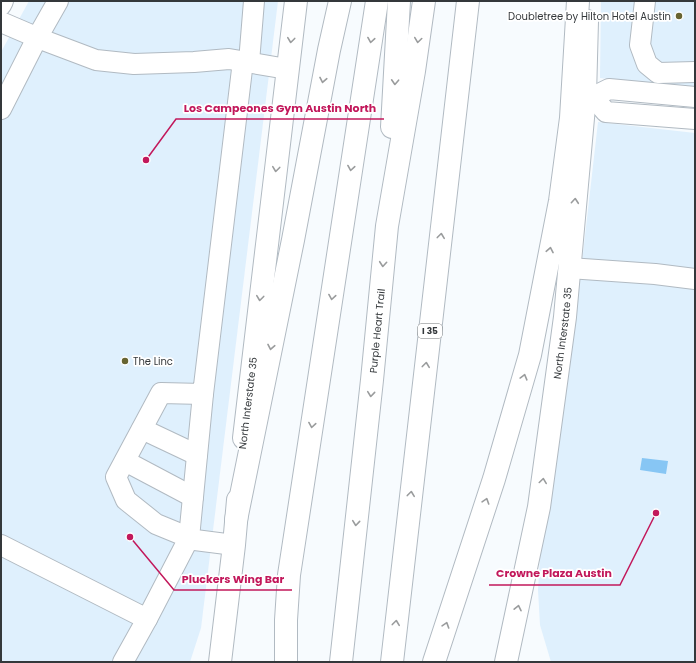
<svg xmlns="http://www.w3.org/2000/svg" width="696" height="663" font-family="Poppins,sans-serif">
<rect width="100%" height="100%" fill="#f7fbfe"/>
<!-- built -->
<g fill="#dff0fd">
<polygon points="29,1 278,1 201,628 190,662 1,662 1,52"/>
<polygon points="601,1 695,1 695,90 600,78"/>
<polygon points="598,122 695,133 695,662 551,662 540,625 538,590 540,557 578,297"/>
</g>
<!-- water -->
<polygon fill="#87c6f4" points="642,458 668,461 666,474 640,470"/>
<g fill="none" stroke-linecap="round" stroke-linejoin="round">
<!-- minor casing -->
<g stroke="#b1bac2" stroke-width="22">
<g id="minor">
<polyline points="645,1 640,45 647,64 658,73 695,72"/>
<polyline points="1,5 3,1"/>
<polyline points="1,22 43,40 96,60 134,64 194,62 229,59 287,69"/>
<polyline points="249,62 254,1"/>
<polyline points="585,96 593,97 609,89 695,97"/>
<polyline points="593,97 606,112 695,119"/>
<polyline points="1,109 37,38 58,1"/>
<polyline points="569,268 655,274 695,279"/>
<polyline points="142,429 197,455"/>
<polyline points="125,461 193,497"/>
<polyline points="1,545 147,619 189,538 203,394"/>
<polyline points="234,545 195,540 156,524 126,500 116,477 161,393 203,394 243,61"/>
<polyline points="123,662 147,619"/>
</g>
</g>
<!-- major casing -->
<g stroke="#b1bac2" stroke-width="24">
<g id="major">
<polyline points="244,438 296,1"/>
<polyline points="220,662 234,545 238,500"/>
<path id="s1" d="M 506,662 L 539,507 L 565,317 L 585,96 L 587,21"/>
</g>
</g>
<!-- highway casing -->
<g stroke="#b1bac2" stroke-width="24">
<g id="highway">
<polyline points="392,127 399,1"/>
<polyline points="236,520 293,240 329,50 340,1"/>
<polyline points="286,662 286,620 289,575 377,1"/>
<path id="s2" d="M 341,662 L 372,380 L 387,226 L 414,71 L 424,1"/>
<polyline points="392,662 468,1"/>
<polyline points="434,662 494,479 530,355 560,201 571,118 578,1"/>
</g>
</g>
<!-- minor -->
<use href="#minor" stroke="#fff" stroke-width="20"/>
<!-- major -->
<use href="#major" stroke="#fff" stroke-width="22"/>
<!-- highway -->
<use href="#highway" stroke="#fff" stroke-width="22"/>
</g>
<!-- one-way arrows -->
<defs><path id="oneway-chevron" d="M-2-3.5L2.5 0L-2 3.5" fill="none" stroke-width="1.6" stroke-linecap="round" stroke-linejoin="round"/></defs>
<g stroke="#9a9c9d">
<use href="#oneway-chevron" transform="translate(291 40) rotate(97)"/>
<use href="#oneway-chevron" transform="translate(371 40) rotate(99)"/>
<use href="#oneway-chevron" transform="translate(418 40) rotate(98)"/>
<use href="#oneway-chevron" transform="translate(323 80) rotate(101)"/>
<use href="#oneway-chevron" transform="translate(395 82) rotate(93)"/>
<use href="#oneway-chevron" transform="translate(351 168) rotate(99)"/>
<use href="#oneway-chevron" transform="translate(276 169) rotate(97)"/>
<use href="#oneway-chevron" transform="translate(575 201) rotate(-85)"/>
<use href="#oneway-chevron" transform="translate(441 236) rotate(-83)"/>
<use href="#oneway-chevron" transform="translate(550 250) rotate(-79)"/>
<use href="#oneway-chevron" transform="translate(383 264) rotate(95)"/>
<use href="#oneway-chevron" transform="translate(332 297) rotate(99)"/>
<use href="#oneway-chevron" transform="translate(260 298) rotate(97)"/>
<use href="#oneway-chevron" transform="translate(271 347) rotate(101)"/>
<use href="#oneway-chevron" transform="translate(426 365) rotate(-83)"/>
<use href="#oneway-chevron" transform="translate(524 377) rotate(-75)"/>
<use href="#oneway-chevron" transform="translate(371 394) rotate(96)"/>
<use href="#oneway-chevron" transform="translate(312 425) rotate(99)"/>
<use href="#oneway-chevron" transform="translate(543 481) rotate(-82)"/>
<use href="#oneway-chevron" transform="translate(411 494) rotate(-83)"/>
<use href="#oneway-chevron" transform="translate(486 501) rotate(-72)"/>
<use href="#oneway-chevron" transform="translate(356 523) rotate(96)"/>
<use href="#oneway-chevron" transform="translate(518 608) rotate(-78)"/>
<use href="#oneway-chevron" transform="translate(396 623) rotate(-83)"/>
<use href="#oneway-chevron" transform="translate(446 625) rotate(-72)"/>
</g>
<!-- markers -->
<g fill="#676431" stroke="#fff" stroke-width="1.5">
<circle cx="679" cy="16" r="4"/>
<circle cx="125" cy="361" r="4"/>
</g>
<g text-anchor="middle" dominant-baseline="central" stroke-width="3.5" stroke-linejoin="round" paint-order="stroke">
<!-- shield labels -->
<rect fill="#fff" stroke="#717476" stroke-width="1" x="418" y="324" width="24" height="14" rx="3"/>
<g font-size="9" font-weight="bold" fill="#34383b">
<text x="430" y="331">I 35</text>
</g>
<!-- poi labels -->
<g font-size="10" fill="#34383b" stroke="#fff" text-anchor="end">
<text x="671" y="16">Doubletree by Hilton Hotel Austin</text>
<text x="133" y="361" text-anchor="start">The Linc</text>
</g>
<!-- street labels -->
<g font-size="10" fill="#34383b" stroke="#fff">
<text stroke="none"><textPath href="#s2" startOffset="333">Purple Heart Trail</textPath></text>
<text stroke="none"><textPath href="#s1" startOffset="334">North Interstate 35</textPath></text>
<text transform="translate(248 403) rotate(-83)">North Interstate 35</text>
</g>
</g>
<!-- callouts -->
<path fill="none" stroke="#c2185b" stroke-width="1.5" d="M146 160L176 119H384M656 513L620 585H489M130 537L174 590H292"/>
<g fill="#c2185b" stroke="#fff" stroke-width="1.5">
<circle cx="146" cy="160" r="4"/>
<circle cx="656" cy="513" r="4"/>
<circle cx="130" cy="537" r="4"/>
</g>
<g font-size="11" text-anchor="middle" font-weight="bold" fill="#c2185b" stroke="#fff" stroke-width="3.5" stroke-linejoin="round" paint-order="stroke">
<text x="280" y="112">Los Campeones Gym Austin North</text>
<text x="554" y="577">Crowne Plaza Austin</text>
<text x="233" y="583">Pluckers Wing Bar</text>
</g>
<!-- border -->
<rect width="696" height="663" fill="none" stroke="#34383b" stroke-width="4"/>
</svg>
